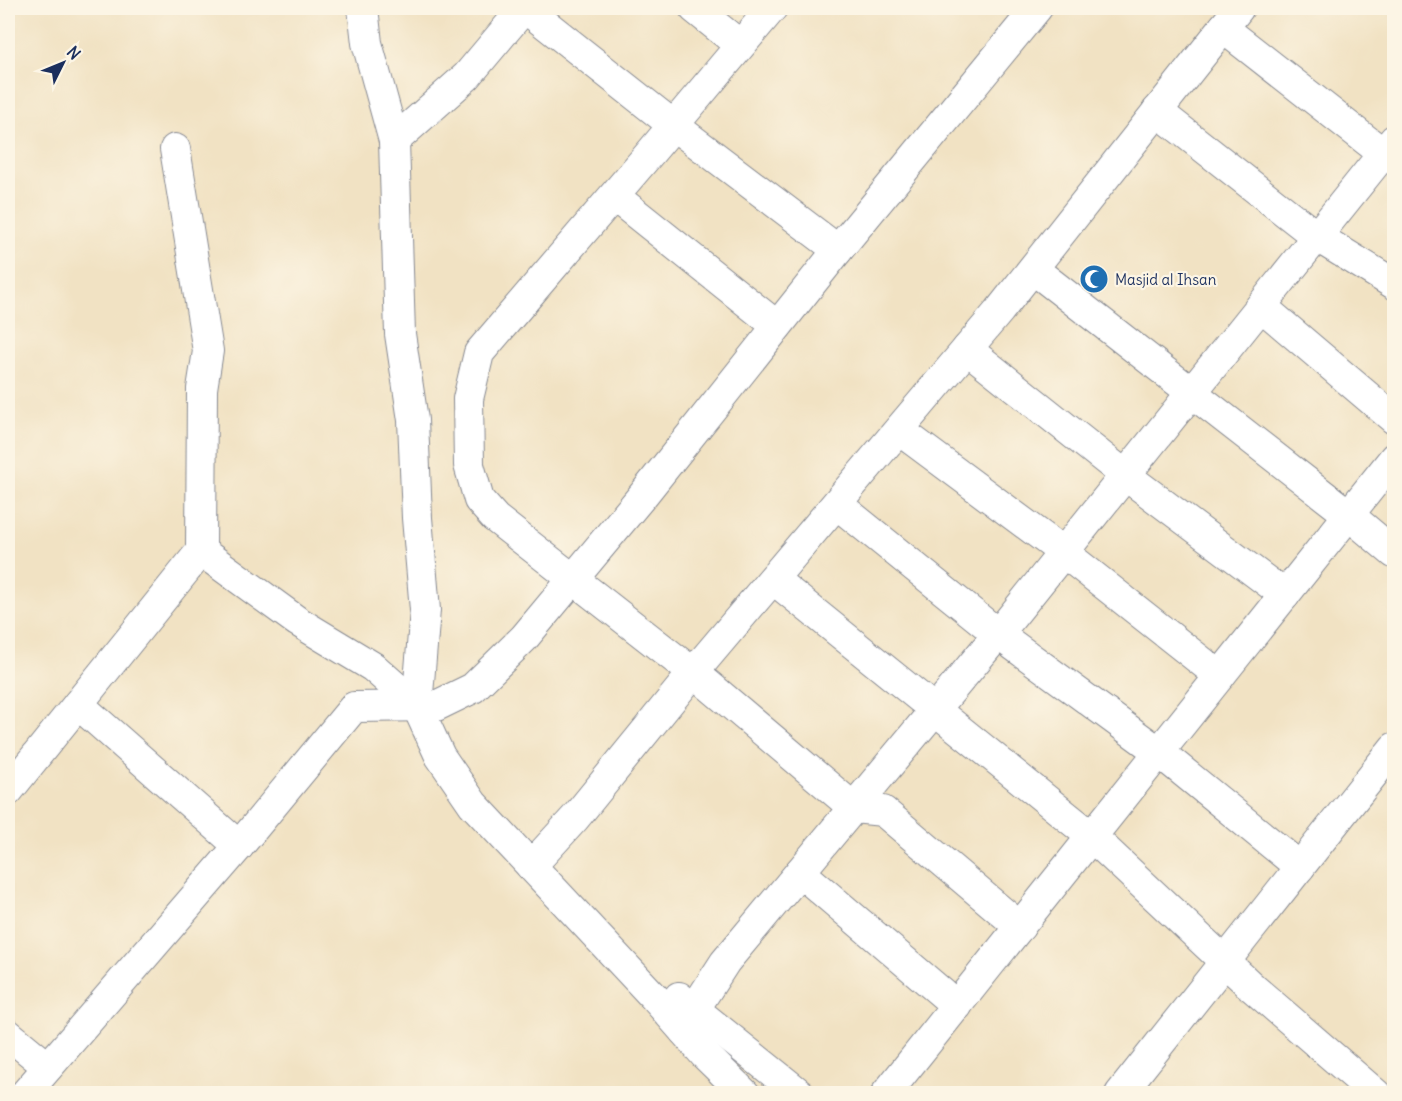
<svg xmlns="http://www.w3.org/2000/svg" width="1402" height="1101" font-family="Delius,sans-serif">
<rect width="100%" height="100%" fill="#fcf5e5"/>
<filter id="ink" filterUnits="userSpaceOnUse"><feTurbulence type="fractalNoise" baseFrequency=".0167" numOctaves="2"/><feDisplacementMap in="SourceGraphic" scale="12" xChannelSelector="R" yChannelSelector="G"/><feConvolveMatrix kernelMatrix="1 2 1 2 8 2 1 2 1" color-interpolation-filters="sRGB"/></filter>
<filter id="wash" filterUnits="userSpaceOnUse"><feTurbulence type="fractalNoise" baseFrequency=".008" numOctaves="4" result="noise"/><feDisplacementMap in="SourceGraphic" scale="24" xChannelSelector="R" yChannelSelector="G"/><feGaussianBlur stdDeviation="1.35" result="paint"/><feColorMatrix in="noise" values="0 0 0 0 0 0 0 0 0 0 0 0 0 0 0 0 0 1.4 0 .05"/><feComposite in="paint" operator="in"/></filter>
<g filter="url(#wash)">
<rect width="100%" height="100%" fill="#f1e2c3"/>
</g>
<g filter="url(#ink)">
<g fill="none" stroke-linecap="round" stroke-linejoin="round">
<!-- minor casing -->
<g stroke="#868890" stroke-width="32">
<g id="minor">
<polyline points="363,8 367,43 394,141 400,334 413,420 417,518 425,610 417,706"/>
<polyline points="525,8 673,125 838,250"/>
<polyline points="694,8 740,45"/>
<polyline points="772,8 651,152 479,353 468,399 469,465 479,500 495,518 705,682 854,808 883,811 1020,927"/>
<polyline points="1223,28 1384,154"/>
<polyline points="1157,111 1316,236 1394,284"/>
<polyline points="394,141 467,76 524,8"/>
<polyline points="175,149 208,351 202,389 201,551"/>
<polyline points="614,196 777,326"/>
<polyline points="1033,269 1349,515 1394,553"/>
<polyline points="1261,306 1394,419"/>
<polyline points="967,349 1125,475 1285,595"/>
<polyline points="899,430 1063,552 1220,676"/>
<polyline points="837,504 998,634 1159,752 1300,867"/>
<polyline points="773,579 1091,836 1253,988 1376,1094"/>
<polyline points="78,704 239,846"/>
<polyline points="8,791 201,551 297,621 373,667 417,706 440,756 473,804 655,998 705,1055 745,1094"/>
<polyline points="531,866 575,818 693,673 1000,310 1239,8"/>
<polyline points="800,872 957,1006"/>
<polyline points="679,997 800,1094"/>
<polyline points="684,1031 694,1010 725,962 998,634 1394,140"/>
<polyline points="8,1034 48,1067"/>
<polyline points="25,1094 239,846 354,707 436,706 473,688 524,638 643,495 838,250 1037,8"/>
<polyline points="886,1094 1394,458"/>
<polyline points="1120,1094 1394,748"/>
</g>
</g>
<!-- minor -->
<use href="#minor" stroke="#fff" stroke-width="30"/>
</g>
</g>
<!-- icons -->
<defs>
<g id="mosque-disc" transform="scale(1.5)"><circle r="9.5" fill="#1f6fb2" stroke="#fcf5e5"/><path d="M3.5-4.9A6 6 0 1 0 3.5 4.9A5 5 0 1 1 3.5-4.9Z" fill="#fff"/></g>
</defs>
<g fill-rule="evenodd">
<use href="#mosque-disc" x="1094" y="279"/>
</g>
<g text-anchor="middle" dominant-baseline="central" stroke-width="4.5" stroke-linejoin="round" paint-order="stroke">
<!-- poi labels -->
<g font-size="15" fill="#1b2f5e" stroke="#fcf5e5" text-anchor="start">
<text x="1115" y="279">Masjid al Ihsan</text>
</g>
</g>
<!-- margin -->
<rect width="1402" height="1101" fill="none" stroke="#fcf5e5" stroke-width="30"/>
<!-- north arrow -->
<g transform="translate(63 63) rotate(47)" stroke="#fcf5e5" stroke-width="4.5" paint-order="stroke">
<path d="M0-4.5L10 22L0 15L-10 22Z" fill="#1b2f5e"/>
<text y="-9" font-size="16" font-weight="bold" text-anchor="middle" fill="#1b2f5e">N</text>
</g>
</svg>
